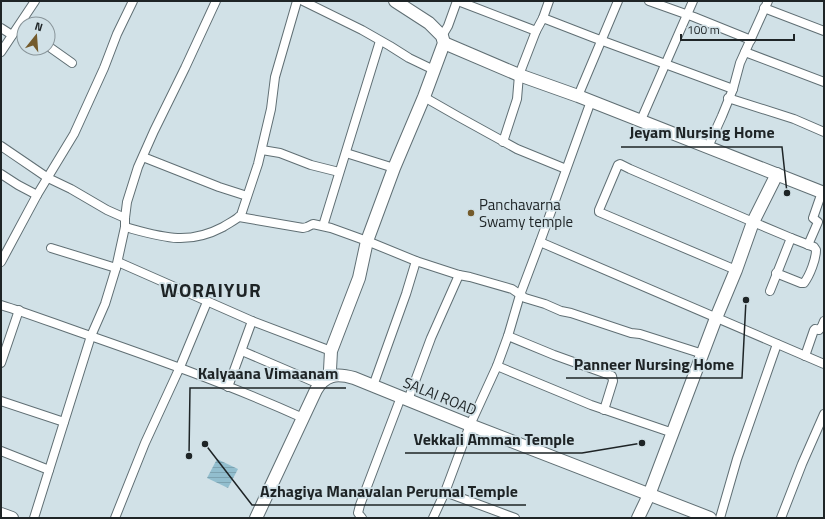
<svg xmlns="http://www.w3.org/2000/svg" width="825" height="519" font-family="'Titillium Web',sans-serif">
<defs>
<pattern id="water-rules" width="6" height="5" patternUnits="userSpaceOnUse"><rect width="6" height="5" fill="#92bece"/><path d="M0 2.5h6" fill="none" stroke="#7da3b1"/></pattern>
</defs>
<rect width="100%" height="100%" fill="#d1e1e7"/>
<!-- water -->
<polygon fill="url(#water-rules)" points="217,459 238,469 228,488 207,478"/>
<g fill="none" stroke-linecap="round" stroke-linejoin="round">
<!-- street casing -->
<g stroke="#606f74" stroke-width="10">
<g id="street">
<polyline points="303,1 362,30 390,46 409,58 434,70"/>
<polyline points="458,1 536,31"/>
<polyline points="649,1 694,17 751,40"/>
<polyline points="764,8 824,31"/>
<polyline points="543,18 592,37 733,89"/>
<polyline points="1,28 12,35"/>
<polyline points="442,36 448,26 457,1"/>
<polyline points="48,46 72,63"/>
<polyline points="1,52 35,1"/>
<polyline points="745,52 824,82"/>
<polyline points="578,96 618,1"/>
<polyline points="424,97 459,117 517,149 566,169"/>
<polyline points="728,98 794,119 824,132"/>
<polyline points="641,120 693,1"/>
<polyline points="503,142 517,99 519,75 536,31 543,18 549,1"/>
<polyline points="1,146 48,178 71,189 107,210 125,218"/>
<polyline points="708,147 722,116 733,89 740,63 768,1"/>
<polyline points="262,150 280,153 311,165 339,172"/>
<polyline points="346,153 394,168"/>
<polyline points="143,157 219,187 247,196"/>
<polyline points="1,174 18,185 37,195"/>
<polyline points="239,217 303,228 307,227 313,224 331,228 367,241 416,261 459,275 470,277 512,289 525,298 545,304 561,311 571,313 631,333 640,334 703,354"/>
<polyline points="323,226 380,41"/>
<path d="M 125,227 C 162,237 187,246 223,227 C 229,223 236,220 241,215 L 258,164 L 271,109 L 275,77 L 297,1"/>
<polyline points="540,242 824,364"/>
<polyline points="808,245 818,222 813,218 822,192"/>
<polyline points="51,248 116,268"/>
<polyline points="1,262 37,195 74,134 104,68 117,34 133,1"/>
<polyline points="118,262 252,321 331,351"/>
<polyline points="736,270 599,212 599,210 618,165 620,164 630,169 753,222 791,238 770,291"/>
<path d="M 776,273 L 801,283 L 804,283 C 810,275 816,259 816,250 L 814,247 L 791,238"/>
<path d="M 1,305 C 27,313 53,323 79,332 C 154,358 230,385 303,418"/>
<polyline points="508,336 554,355 607,374 612,376 613,381 604,410"/>
<polyline points="242,351 319,384"/>
<polyline points="805,356 814,330 815,329 819,330 822,326 824,321"/>
<polyline points="1,363 19,310"/>
<polyline points="497,366 591,405 673,433"/>
<polyline points="373,386 406,294 416,261"/>
<polyline points="228,387 252,321"/>
<polyline points="408,400 431,338 459,275"/>
<polyline points="1,401 64,422"/>
<polyline points="1,451 49,470"/>
<polyline points="445,492 515,518"/>
<polyline points="34,518 91,336 105,304 116,268 125,227 125,218 127,202 138,167 154,131 185,68 216,1"/>
<polyline points="115,518 145,443 180,367 207,302"/>
<polyline points="362,518 358,513 360,505 401,397"/>
<polyline points="433,518 445,492 470,425 497,366 508,336 520,295 540,242 591,101"/>
<polyline points="720,518 737,459 777,344"/>
<polyline points="781,518 802,464 824,414"/>
</g>
</g>
<!-- secondary casing -->
<g stroke="#606f74" stroke-width="14">
<g id="secondary">
<polyline points="444,43 519,75 578,96 824,193"/>
<polyline points="329,376 330,370 331,351 359,278 367,241 394,168 424,97 444,43 442,36 429,23 395,1"/>
<polyline points="1,514 12,518"/>
<path d="M 256,518 L 316,390 C 325,374 337,373 354,378 L 470,425 L 710,518"/>
<polyline points="638,518 649,495 716,318 736,270 753,222 777,174"/>
</g>
</g>
<!-- street -->
<use href="#street" stroke="#fff" stroke-width="8"/>
<!-- secondary -->
<use href="#secondary" stroke="#fff" stroke-width="12"/>
</g>
<!-- markers -->
<circle fill="#745b2c" stroke="#d1e1e7" stroke-width="1.5" cx="471" cy="213" r="4"/>
<g text-anchor="middle" dominant-baseline="central" stroke-width="3.5" stroke-linejoin="round" paint-order="stroke">
<!-- poi labels -->
<g font-size="15" fill="#1e2426" stroke="#d1e1e7" text-anchor="start">
<text x="479" y="204">Panchavarna<tspan x="479" dy="17">Swamy temple</tspan></text>
</g>
<!-- street labels -->
<g font-size="15" fill="#1e2426" stroke="#d1e1e7">
<text transform="translate(440 396) rotate(22)">SALAI ROAD</text>
</g>
<!-- district labels -->
<g font-size="19" font-weight="bold" letter-spacing="1" fill="#1e2426" stroke="#d1e1e7">
<text x="211" y="289">WORAIYUR</text>
</g>
</g>
<!-- callouts -->
<path fill="none" stroke="#1e2426" stroke-width="1.5" d="M787 193L782 147H621M746 300L742 378H566M189 456L190 388H346M642 443L582 453H405M205 444L252 505H526"/>
<g fill="#1e2426" stroke="#d1e1e7" stroke-width="1.5">
<circle cx="787" cy="193" r="4"/>
<circle cx="746" cy="300" r="4"/>
<circle cx="189" cy="456" r="4"/>
<circle cx="642" cy="443" r="4"/>
<circle cx="205" cy="444" r="4"/>
</g>
<g font-size="16" text-anchor="middle" font-weight="bold" fill="#1e2426" stroke="#d1e1e7" stroke-width="3.5" stroke-linejoin="round" paint-order="stroke">
<text x="702" y="138">Jeyam Nursing Home</text>
<text x="654" y="370">Panneer Nursing Home</text>
<text x="268" y="379">Kalyaana Vimaanam</text>
<text x="494" y="445">Vekkali Amman Temple</text>
<text x="389" y="497">Azhagiya Manavalan Perumal Temple</text>
</g>
<!-- border -->
<rect width="825" height="519" fill="none" stroke="#1e2426" stroke-width="4"/>
<!-- north arrow -->
<g transform="translate(36 36) rotate(17)"><circle r="19" fill="#d1e1e7" stroke="#89959a"/>
<path d="M0-3L7 15L0 10L-7 15Z" fill="#745b2c"/>
<text y="-6" font-size="11" font-weight="bold" text-anchor="middle" fill="#1e2426">N</text>
</g>
<!-- scale -->
<path d="M681 34v6h113v-6" fill="none" stroke="#1e2426" stroke-width="2"/>
<text x="687" y="34" font-size="12" fill="#1e2426" stroke="#d1e1e7" stroke-width="3" paint-order="stroke">100 m</text>
</svg>
